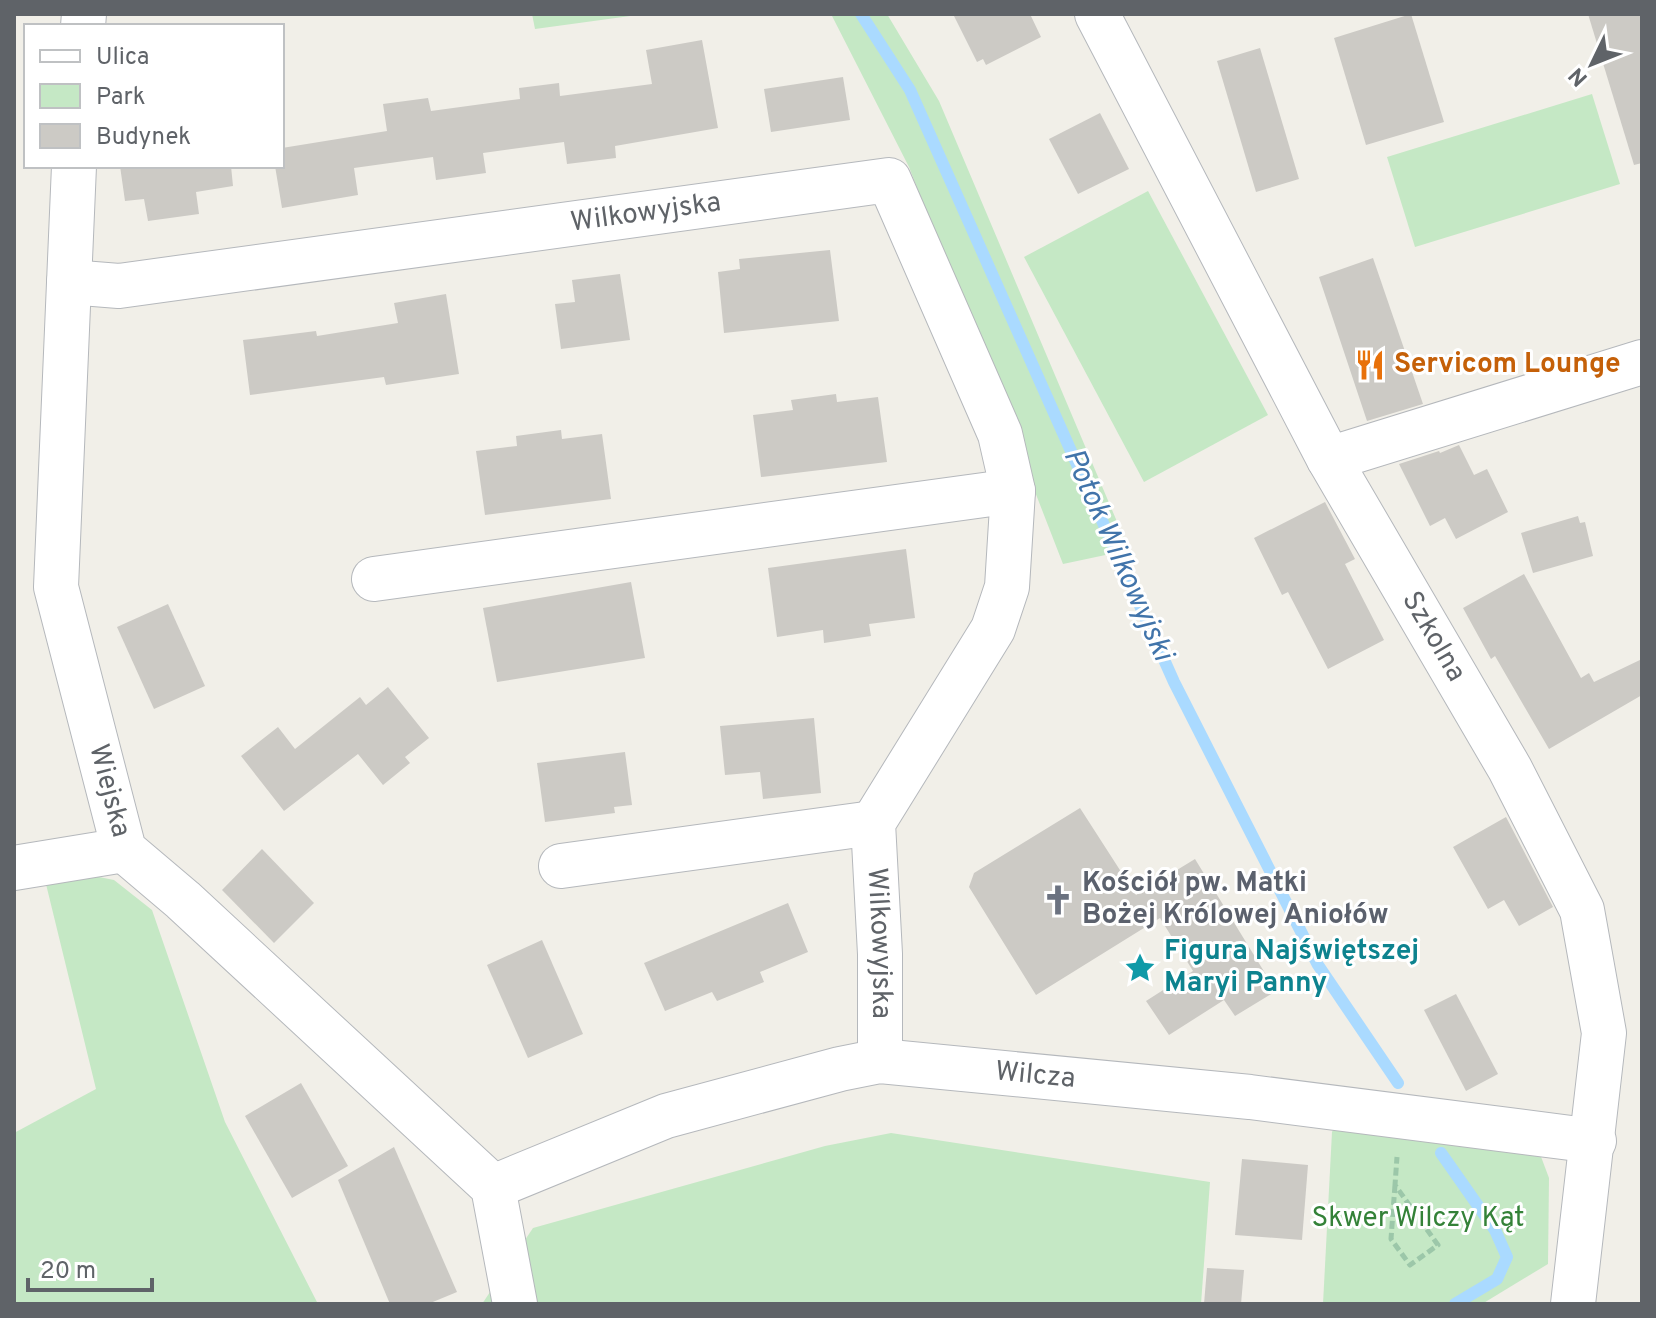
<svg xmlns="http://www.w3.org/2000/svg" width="1656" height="1318" font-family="Overpass,sans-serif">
<rect width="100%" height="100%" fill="#f1efe8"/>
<!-- green -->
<g fill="#c5e8c5">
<polygon points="532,14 645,14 535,29"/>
<polygon points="831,14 887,14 939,101 1129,550 1063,564 909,167"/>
<polygon points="1592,94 1620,184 1415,247 1387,157"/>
<polygon points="1148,191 1268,415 1144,482 1024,257"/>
<polygon points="89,875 114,880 152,910 225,1122 318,1304 14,1304 14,1133 96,1089 45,880"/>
<polygon points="1335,1126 1540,1154 1549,1178 1548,1264 1482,1304 1323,1304 1332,1132"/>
<polygon points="891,1133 1210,1182 1201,1304 482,1304 533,1228 825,1146"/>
</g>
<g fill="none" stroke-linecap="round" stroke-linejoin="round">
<!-- stream -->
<g stroke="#aadaff" stroke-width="12">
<polyline points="861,14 910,90 1174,682 1318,965 1398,1083"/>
<polyline points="1441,1153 1495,1230 1507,1257 1497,1279 1455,1304"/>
</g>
</g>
<!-- building -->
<g fill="#cccac5">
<polygon points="953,14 1030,14 1041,37 986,65 983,59 977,62"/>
<polygon points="1411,14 1444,122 1366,145 1334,38"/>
<polygon points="1588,14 1642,14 1642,163 1634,165"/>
<polygon points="702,40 718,128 615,146 616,158 567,164 564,142 483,153 486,173 436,180 433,157 354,168 358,195 282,208 275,166 282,166 282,148 387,131 383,104 428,98 431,111 520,99 519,88 559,83 560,96 652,84 646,50"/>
<polygon points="1260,48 1299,179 1256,192 1217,61"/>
<polygon points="843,77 850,120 771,132 764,89"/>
<polygon points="1100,113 1129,169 1078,194 1049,139"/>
<polygon points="120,166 231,166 233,186 196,192 199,214 148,221 144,199 125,201"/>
<polygon points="830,250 839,321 724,333 718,272 740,269 739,259"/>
<polygon points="1373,258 1423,404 1367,421 1319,277"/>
<polygon points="620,274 630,340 561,349 555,304 575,302 572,280"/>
<polygon points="446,294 459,374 386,385 384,377 250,395 243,340 316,331 317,336 398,323 394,303"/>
<polygon points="836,394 837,402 878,397 887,462 761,477 753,415 793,410 791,400"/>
<polygon points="561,430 562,439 602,434 611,499 485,515 476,451 517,446 516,436"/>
<polygon points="1459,445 1474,475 1487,469 1508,512 1456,539 1445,518 1430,526 1399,464 1439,451 1440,453"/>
<polygon points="1325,502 1355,559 1345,564 1384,640 1328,669 1288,592 1282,595 1254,538"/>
<polygon points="1578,516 1580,523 1585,522 1593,556 1533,573 1521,533"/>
<polygon points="906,549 915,618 869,624 871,636 824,643 823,630 777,637 768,568"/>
<polygon points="1524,574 1581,678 1589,673 1594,682 1642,659 1642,695 1549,749 1495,656 1491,659 1463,608"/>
<polygon points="631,582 645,658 497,682 483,608"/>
<polygon points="168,604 205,686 154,709 117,627"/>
<polygon points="388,687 429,738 405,757 410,763 383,785 358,754 284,811 241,756 278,727 295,749 360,697 366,705"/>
<polygon points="814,718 821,793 763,799 760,772 725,775 720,726"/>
<polygon points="625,752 632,805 614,807 615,813 545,822 537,763"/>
<polygon points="1080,808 1136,895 1195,859 1276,991 1235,1016 1224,1000 1169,1035 1146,1001 1193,971 1160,918 1036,995 969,887 974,873"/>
<polygon points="1506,817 1553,907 1519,926 1504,900 1488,909 1453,847"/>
<polygon points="262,849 314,903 274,943 222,890"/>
<polygon points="788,903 808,952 760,972 764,982 717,1001 712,992 665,1011 644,963"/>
<polygon points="542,940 583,1034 528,1058 487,965"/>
<polygon points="1456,994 1498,1074 1466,1091 1424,1010"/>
<polygon points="301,1083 348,1166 292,1198 245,1116"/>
<polygon points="394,1147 457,1292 428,1304 390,1304 338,1180"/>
<polygon points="1242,1159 1308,1165 1302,1240 1235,1235"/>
<polygon points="1207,1268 1244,1270 1241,1304 1204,1304"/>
</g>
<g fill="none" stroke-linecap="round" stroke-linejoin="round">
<!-- minor casing -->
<g stroke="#b5b8bc" stroke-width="46">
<g id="minor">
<path id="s1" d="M 1097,14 L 1329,459 L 1510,769 L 1582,910 L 1604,1033 L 1573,1304"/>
<polyline points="83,26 84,14"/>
<path id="s2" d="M 74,166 L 56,587 L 124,850 L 183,900 L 493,1187 L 515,1304"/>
<path id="s3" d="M 69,282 L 119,286 L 889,180 L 1000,434 L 1013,491 L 1007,587 L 993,629 L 873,823 L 880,954 L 880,1061"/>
<polyline points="1329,459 1642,362"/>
<polyline points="374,579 1013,491"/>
<polyline points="561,866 873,823"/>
<polyline points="14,868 124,850"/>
<path id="s4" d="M 493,1187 L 666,1116 L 840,1069 L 880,1061 L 1250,1097 L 1594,1141"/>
</g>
</g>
<!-- path -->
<polyline stroke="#9cc7a9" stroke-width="5" stroke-dasharray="8 4" stroke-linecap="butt" points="1395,1185 1391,1239 1410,1265 1438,1245 1395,1185 1397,1157"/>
<!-- minor -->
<use href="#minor" stroke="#fff" stroke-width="44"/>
</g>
<!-- icons -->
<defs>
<g id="restaurant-bare" transform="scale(2.4)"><path d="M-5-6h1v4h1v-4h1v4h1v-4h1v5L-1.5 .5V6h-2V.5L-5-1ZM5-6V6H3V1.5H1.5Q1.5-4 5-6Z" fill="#e8710a" stroke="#fff" stroke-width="2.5" paint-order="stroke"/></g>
<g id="church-bare" transform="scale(2.4)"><path d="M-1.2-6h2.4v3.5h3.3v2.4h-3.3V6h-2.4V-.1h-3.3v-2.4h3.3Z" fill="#6b7280" stroke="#fff" stroke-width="2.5" paint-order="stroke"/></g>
<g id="sight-bare" transform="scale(2.4)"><path d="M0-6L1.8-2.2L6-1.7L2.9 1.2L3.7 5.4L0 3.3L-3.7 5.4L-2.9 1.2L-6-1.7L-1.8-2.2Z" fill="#0f9aa8" stroke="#fff" stroke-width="2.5" paint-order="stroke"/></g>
</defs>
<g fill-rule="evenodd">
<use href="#restaurant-bare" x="1370" y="365"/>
<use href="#church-bare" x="1058" y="900"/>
<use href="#sight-bare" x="1140" y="968"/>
</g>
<g text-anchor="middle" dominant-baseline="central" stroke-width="6" stroke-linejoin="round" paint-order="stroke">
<!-- street labels -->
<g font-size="28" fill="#5f6368" stroke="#fff">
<text stroke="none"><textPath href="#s3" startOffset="582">Wilkowyjska</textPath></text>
<text stroke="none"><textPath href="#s1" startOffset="708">Szkolna</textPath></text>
<text stroke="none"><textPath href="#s2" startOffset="632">Wiejska</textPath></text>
<text stroke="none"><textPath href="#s3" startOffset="1652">Wilkowyjska</textPath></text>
<text stroke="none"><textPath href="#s4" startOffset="564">Wilcza</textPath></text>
</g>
<!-- food labels -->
<g font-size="28" font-weight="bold" fill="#c56008" stroke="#fff" text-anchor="start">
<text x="1394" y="365">Servicom Lounge</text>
</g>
<!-- worship labels -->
<g font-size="28" font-weight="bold" fill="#5b616d" stroke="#fff" text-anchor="start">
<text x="1082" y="884">Kościół pw. Matki<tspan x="1082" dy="32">Bożej Królowej Aniołów</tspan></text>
</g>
<!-- culture labels -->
<g font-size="28" font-weight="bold" fill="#0d838f" stroke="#fff" text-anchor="start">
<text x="1164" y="952">Figura Najświętszej<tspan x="1164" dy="32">Maryi Panny</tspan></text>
</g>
<!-- park labels -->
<g font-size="28" fill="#348238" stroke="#fff">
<text x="1418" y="1219">Skwer Wilczy Kąt</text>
</g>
<!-- water labels -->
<g font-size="30" font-style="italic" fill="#4174aa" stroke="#fff">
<text transform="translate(1117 555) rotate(66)">Potok Wilkowyjski</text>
</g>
</g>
<!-- border -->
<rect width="1656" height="1318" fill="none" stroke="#5f6368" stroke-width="32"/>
<!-- legend -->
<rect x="24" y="24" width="260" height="144" fill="#ffffff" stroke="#bfc1c3" stroke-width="2"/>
<rect x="40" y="50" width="40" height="12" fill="#ffffff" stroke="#bfc1c3" stroke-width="2"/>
<text x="96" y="64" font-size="24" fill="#5f6368">Ulica</text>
<rect x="40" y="84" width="40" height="24" fill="#c5e8c5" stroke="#bfc1c3" stroke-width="2"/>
<text x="96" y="104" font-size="24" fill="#5f6368">Park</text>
<rect x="40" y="124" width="40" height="24" fill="#cccac5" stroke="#bfc1c3" stroke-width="2"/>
<text x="96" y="144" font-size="24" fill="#5f6368">Budynek</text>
<!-- north arrow -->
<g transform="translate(1592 64) rotate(227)" stroke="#ffffff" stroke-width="6" paint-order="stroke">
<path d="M0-6L14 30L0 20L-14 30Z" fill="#5f6368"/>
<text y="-12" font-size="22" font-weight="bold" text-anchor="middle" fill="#5f6368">N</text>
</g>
<!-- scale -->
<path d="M28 1278v12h124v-12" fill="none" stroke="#5f6368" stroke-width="4"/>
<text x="40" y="1278" font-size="24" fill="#5f6368" stroke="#ffffff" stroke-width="6" paint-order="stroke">20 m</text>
</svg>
